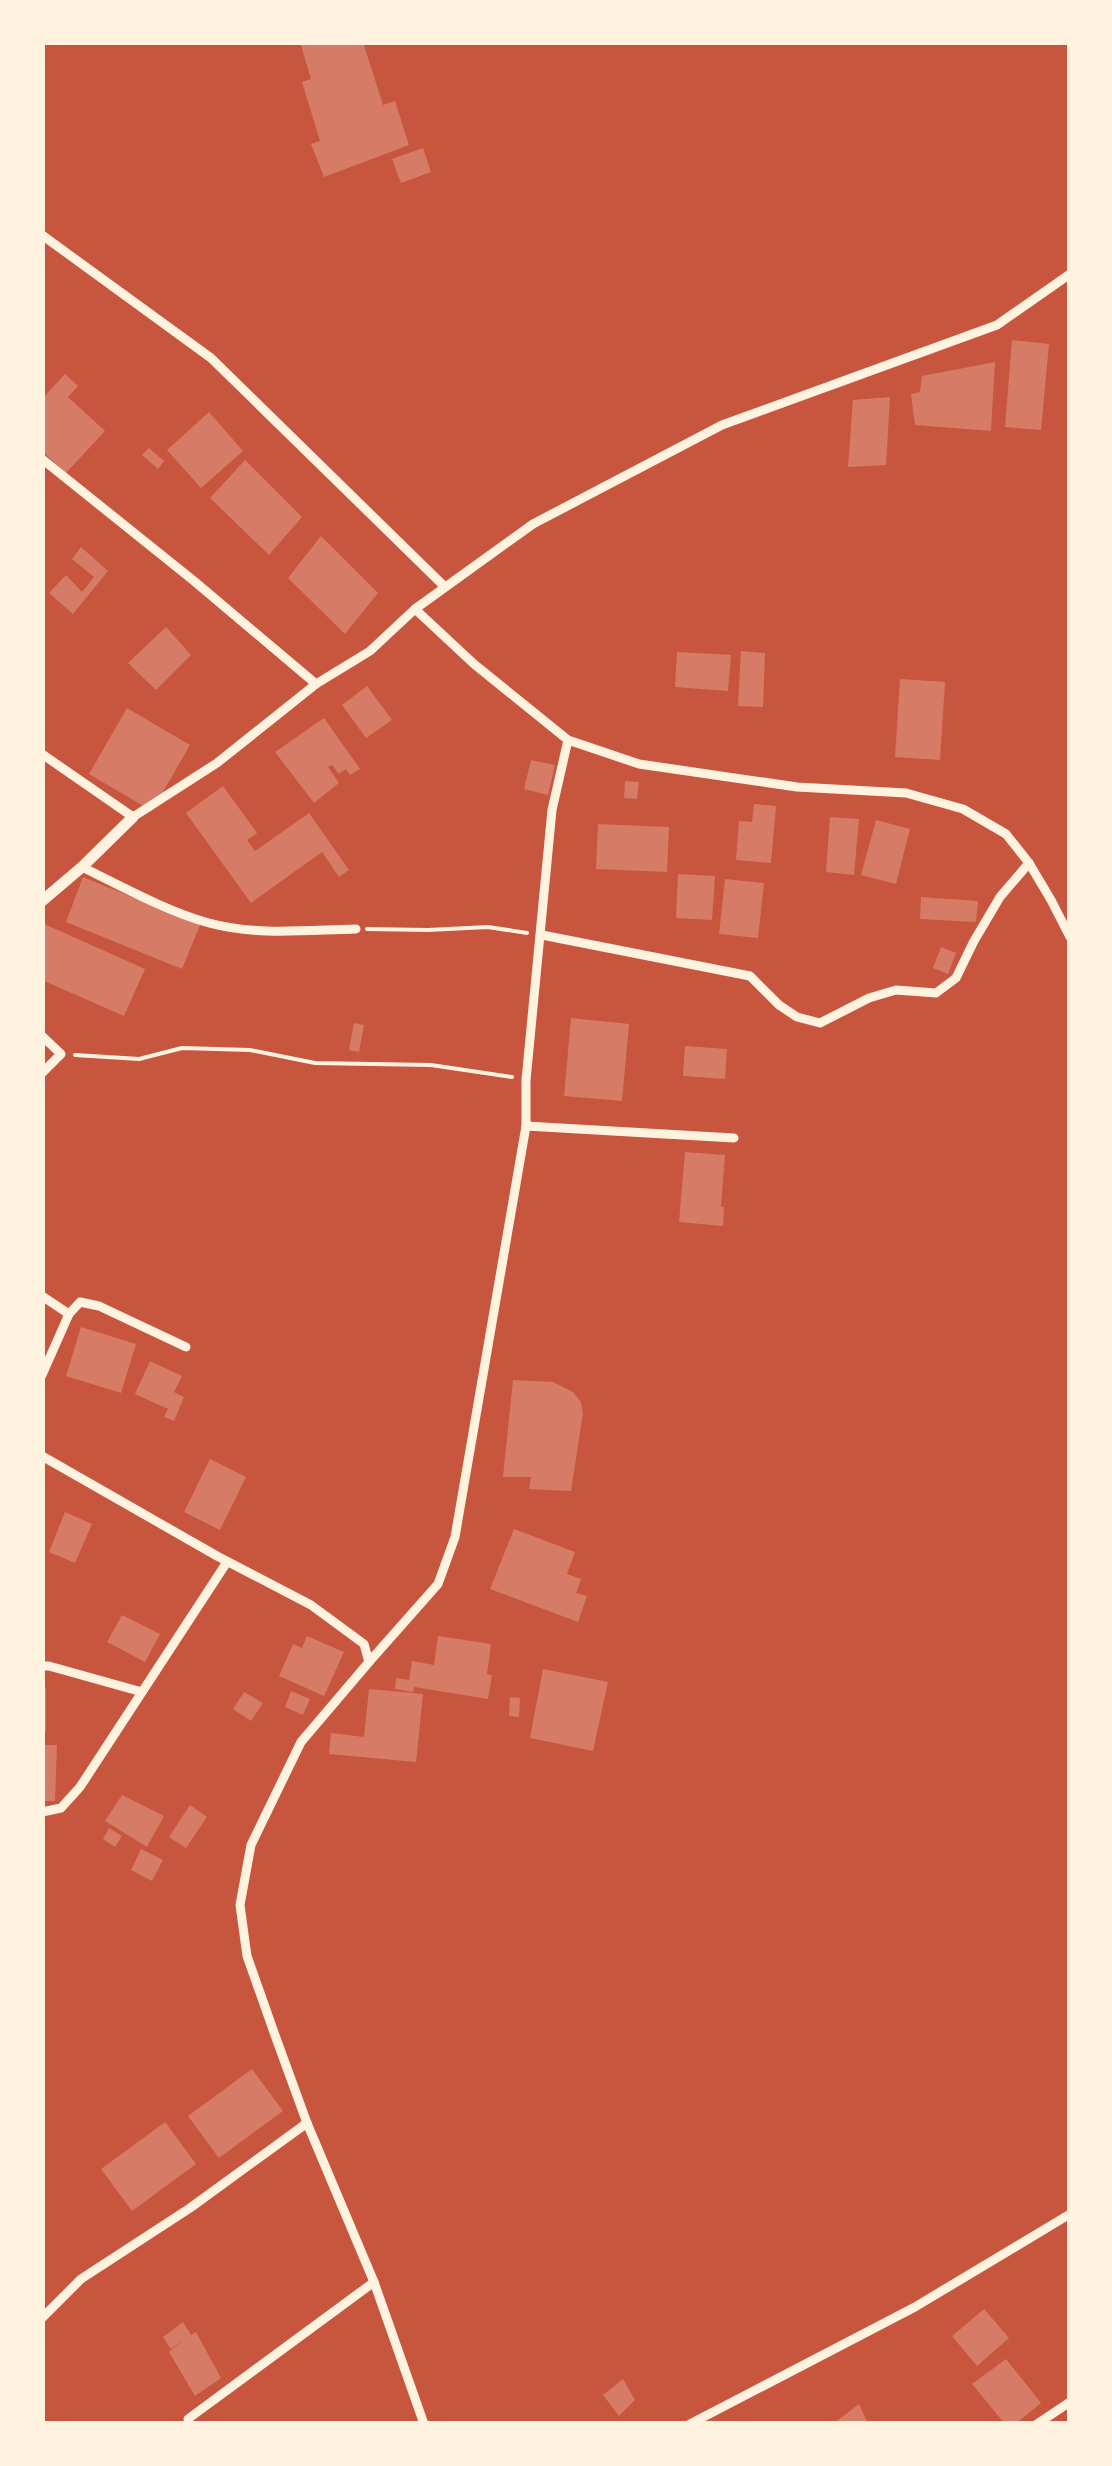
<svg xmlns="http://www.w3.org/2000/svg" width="1112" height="2466" font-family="Raleway,sans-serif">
<rect width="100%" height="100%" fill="#c8553d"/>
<!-- building -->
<g fill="#d67c66">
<polygon points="300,42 363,42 383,105 395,101 409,145 324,177 311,144 320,141 302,82 311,79"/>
<polygon points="423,148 431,172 401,183 392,159"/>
<polygon points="1012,340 1049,344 1041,430 1005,427"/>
<polygon points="995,362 991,431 915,425 911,394 920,392 922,376"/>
<polygon points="65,374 78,386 68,397 105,431 66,473 42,451 42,399"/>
<polygon points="890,397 886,465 848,467 853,400"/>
<polygon points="209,412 243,451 201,488 167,450"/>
<polygon points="149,448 164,461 158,469 142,455"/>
<polygon points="245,460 302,517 269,555 210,498"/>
<polygon points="321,536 378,593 345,634 288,578"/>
<polygon points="81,547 108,571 73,614 49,593 66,575 82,592 94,577 72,559"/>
<polygon points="166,627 191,655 156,690 128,663"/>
<polygon points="741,651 765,653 763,707 738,706"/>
<polygon points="677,652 731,655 728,691 675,687"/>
<polygon points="900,679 945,682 940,760 895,757"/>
<polygon points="367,686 392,720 366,738 342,705"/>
<polygon points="127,708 190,745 152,811 89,774"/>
<polygon points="324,718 360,769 350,775 346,769 339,774 332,765 328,767 339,783 314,803 275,752"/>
<polygon points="531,760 555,765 548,795 524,789"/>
<polygon points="625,781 639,782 637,799 624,798"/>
<polygon points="223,786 257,833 247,840 255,851 309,813 349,870 339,877 322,852 251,903 186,813"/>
<polygon points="754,804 776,806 771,863 736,860 739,821 752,822"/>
<polygon points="830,817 859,819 854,875 826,872"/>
<polygon points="876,820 910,829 896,884 861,875"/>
<polygon points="598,824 669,827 667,872 596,869"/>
<polygon points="678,874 715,876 712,920 676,918"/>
<polygon points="83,877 200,925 182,969 66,922"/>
<polygon points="725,879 764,883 758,938 719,934"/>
<polygon points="921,897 978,901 976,922 920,919"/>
<polygon points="42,923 145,969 124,1016 42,980"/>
<polygon points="941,947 956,953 948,974 933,968"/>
<polygon points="571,1018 629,1024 622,1101 564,1096"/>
<polygon points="354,1023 364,1025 359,1052 349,1050"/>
<polygon points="685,1046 727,1049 725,1079 683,1076"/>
<polygon points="685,1152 725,1155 721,1207 724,1207 723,1226 679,1222"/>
<polygon points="81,1327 136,1344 121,1393 66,1376"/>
<polygon points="150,1361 182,1376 174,1392 184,1397 174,1421 164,1417 168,1409 135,1394"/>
<polygon points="513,1380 553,1382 573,1392 581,1402 583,1413 571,1491 529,1489 531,1477 503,1477"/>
<polygon points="210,1459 246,1477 220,1530 184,1512"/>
<polygon points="65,1512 92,1524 75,1563 49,1552"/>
<polygon points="514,1529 575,1552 567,1574 581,1579 576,1593 587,1596 578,1622 490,1589"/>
<polygon points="122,1615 160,1634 145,1662 107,1642"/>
<polygon points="307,1636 344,1652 324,1696 279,1676 293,1644 302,1648"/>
<polygon points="438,1636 491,1644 487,1674 492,1675 488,1699 414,1687 413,1692 395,1689 396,1678 409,1680 412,1661 434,1665"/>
<polygon points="543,1669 608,1682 593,1751 530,1738"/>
<rect x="42" y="1687" width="4" height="44"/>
<polygon points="369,1689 423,1694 416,1762 329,1754 331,1733 364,1737"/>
<polygon points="291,1691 310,1699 303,1715 285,1707"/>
<polygon points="244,1692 263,1703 251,1721 233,1709"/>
<polygon points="510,1697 520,1698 519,1717 509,1716"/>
<polygon points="42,1745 57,1745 55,1801 42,1801"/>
<polygon points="122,1795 164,1816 147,1847 105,1821"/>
<polygon points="190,1805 207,1817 186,1848 169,1837"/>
<polygon points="109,1828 122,1836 115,1847 103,1839"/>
<polygon points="141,1849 163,1860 152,1881 131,1870"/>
<polygon points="252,2069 283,2111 219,2158 188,2116"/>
<polygon points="165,2122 196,2164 132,2211 101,2169"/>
<polygon points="984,2309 1009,2338 977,2366 952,2336"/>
<polygon points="183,2322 191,2335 196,2332 221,2378 195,2396 169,2352 184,2340 171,2349 163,2337"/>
<polygon points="1006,2359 1041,2403 1015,2424 1005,2424 972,2384"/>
<polygon points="623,2379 635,2400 619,2416 603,2395"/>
<polygon points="859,2404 868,2424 833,2424"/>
</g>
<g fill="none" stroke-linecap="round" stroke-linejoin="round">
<!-- path -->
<g stroke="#fff3e0" stroke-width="4">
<polyline points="367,929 428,930 488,927 527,933"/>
<polyline points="75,1055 139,1059 182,1048 250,1050 315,1063 431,1065 512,1077"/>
</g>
<!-- minor -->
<g stroke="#fff3e0" stroke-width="9">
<polyline points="42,235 211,358 445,587"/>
<polyline points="42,459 194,581 316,684"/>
<polyline points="415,609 474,664 568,740 639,764 797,787 906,793 963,809 1006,834 1029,863 1051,900 1070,937"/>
<polyline points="42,754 133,817 217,763 316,684 370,651 415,609 533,524 722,425 997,325 1070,274"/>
<path d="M 82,867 C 121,886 168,912 209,923 C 257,936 307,930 356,929"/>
<polyline points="542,935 750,976 779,1005 797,1017 820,1023 869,998 896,990 936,993 956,978 974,941 1000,897 1029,863"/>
<polyline points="42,1036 61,1054 42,1073"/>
<polyline points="526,1126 734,1138"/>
<polyline points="42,1296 69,1314"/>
<polyline points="42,1375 69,1314 80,1302 99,1306 186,1347"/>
<polyline points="42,1456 217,1556 311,1605 364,1644 369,1662 301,1742 251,1845 240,1905 247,1956 276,2038 307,2123 374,2282 424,2424"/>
<polyline points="369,1662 438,1584 455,1537 526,1126 526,1080 552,810 568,740"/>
<polyline points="42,1666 49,1666 142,1692"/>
<polyline points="42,1812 61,1808 80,1787 227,1562"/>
<polyline points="42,2318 81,2279 190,2208 307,2123"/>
<polyline points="188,2419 374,2282"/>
<polyline points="690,2424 915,2307 1070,2214"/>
<polyline points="1037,2424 1070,2402"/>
</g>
<!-- tertiary -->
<polyline stroke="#fff3e0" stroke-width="11" points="42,901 82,867 133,817"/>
</g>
<!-- border -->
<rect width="1112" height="2466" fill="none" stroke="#fff3e0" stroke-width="90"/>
</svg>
